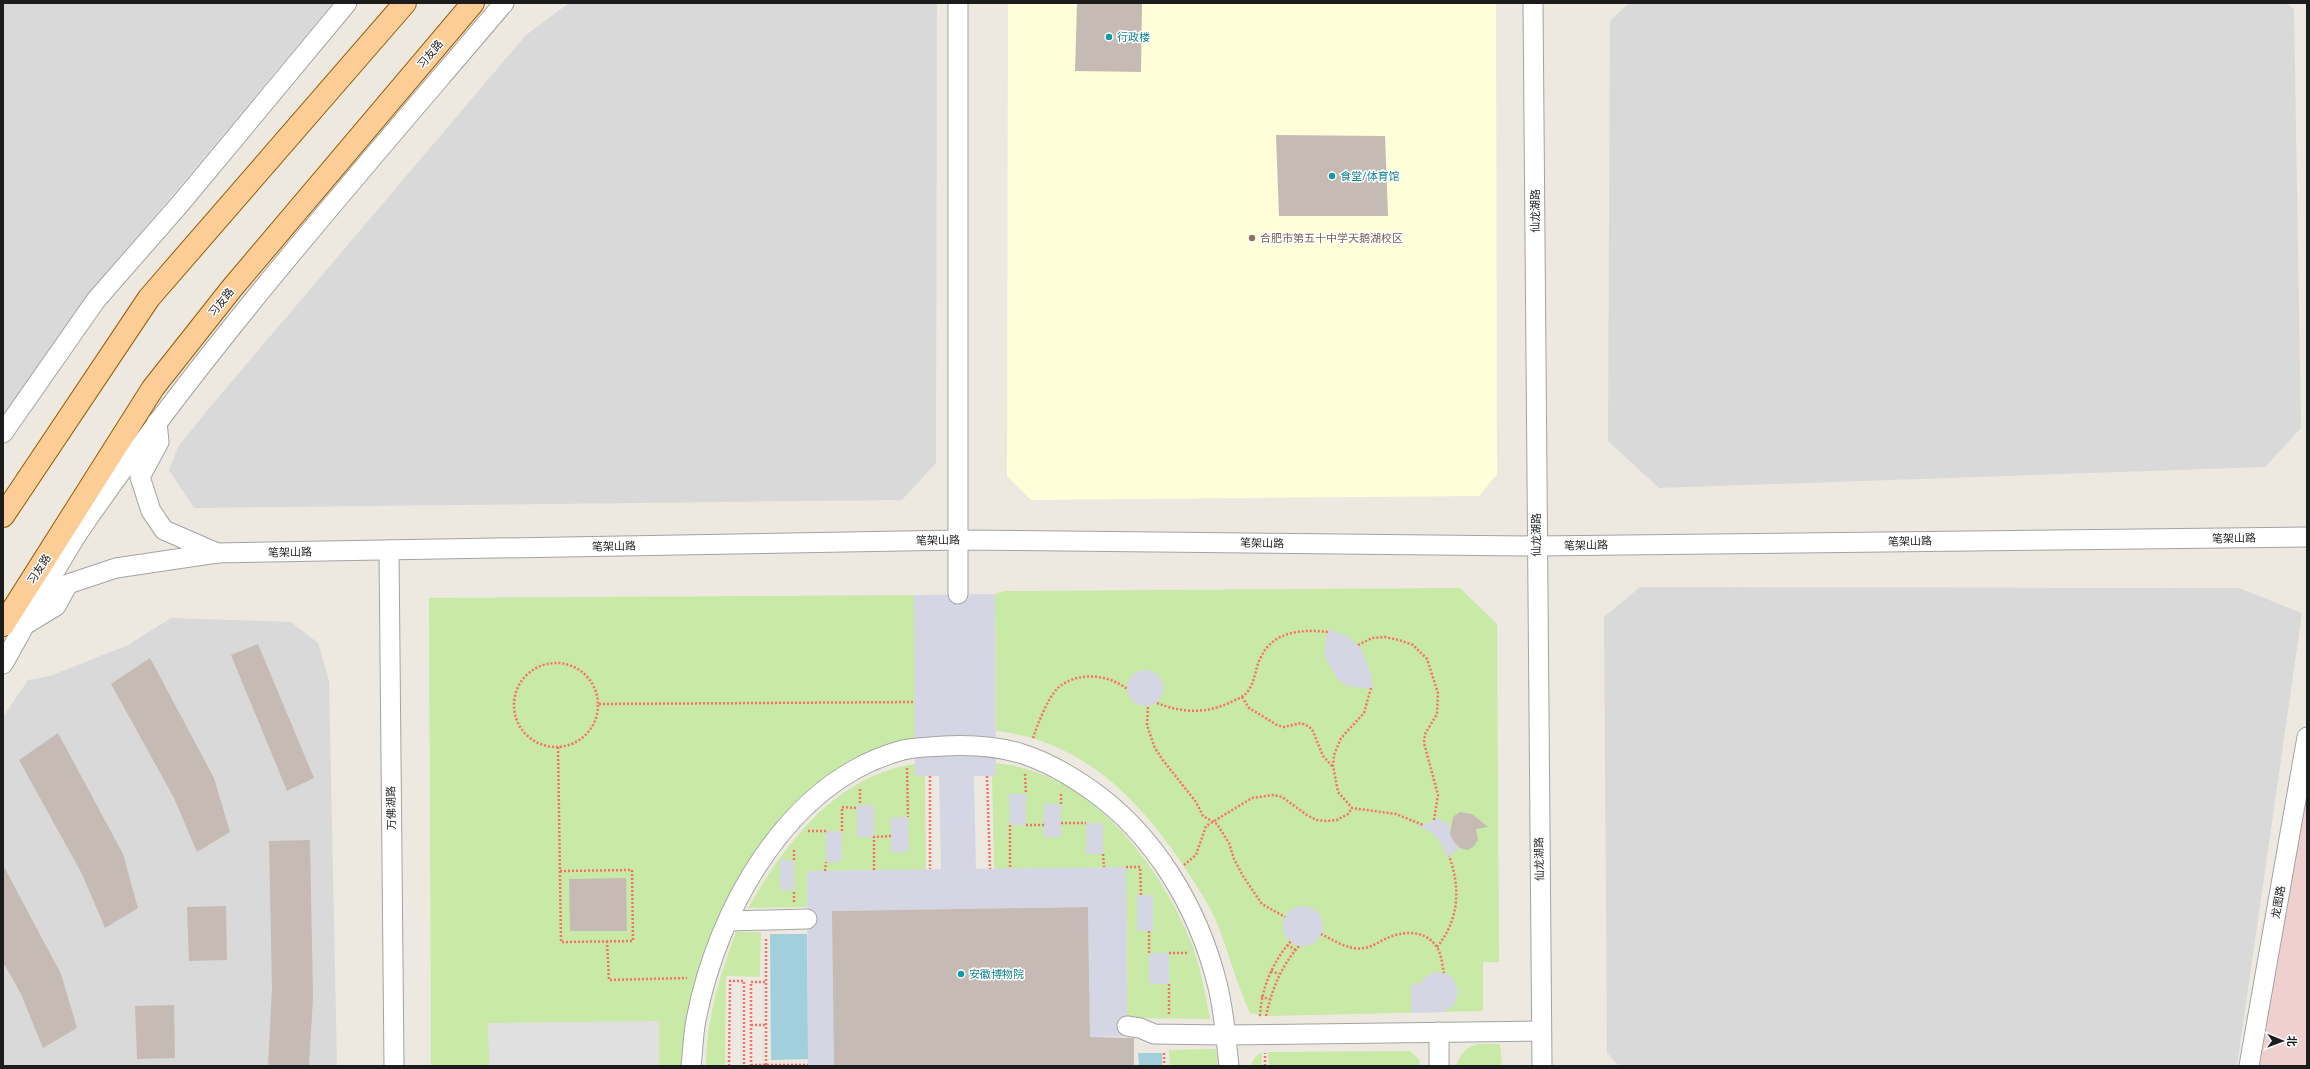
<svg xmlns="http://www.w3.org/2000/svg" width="2310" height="1069" font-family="'Titillium Web','Noto Sans SC',sans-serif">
<rect width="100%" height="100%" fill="#ede9e1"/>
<!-- residential -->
<g fill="#dad9d9">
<polygon points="3,3 333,3 113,266 3,421"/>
<polygon points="569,3 937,3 936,463 902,500 194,508 169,470 178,447 205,413 526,35"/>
<polygon points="1629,3 2286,3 2294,9 2301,428 2265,467 1659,488 1608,441 1610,21"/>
<polygon points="1640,587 2239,588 2302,613 2237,1066 1619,1066 1607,1053 1604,617"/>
<polygon points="171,618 291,622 318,643 329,681 337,1066 3,1066 3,717 28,680 50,676 128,645"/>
</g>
<!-- commercial -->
<polygon fill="#efd0cf" points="2307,737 2307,1066 2249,1066"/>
<!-- education -->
<polygon fill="#fffed8" points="1008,3 1496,3 1497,474 1479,496 1031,500 1007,476"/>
<!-- grass -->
<g fill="#c9e9a6">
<path d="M 1460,588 L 1497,624 L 1499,962 L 1483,962 L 1483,1011 L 1266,1016 L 1250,1013 C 1235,981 1228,948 1214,916 C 1204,896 1191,877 1179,859 C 1133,793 1080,741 996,731 L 995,594 L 1005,591 Z"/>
<polygon points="914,595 915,748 853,771 790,822 722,935 694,1066 431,1066 429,598"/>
<path d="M 996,763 C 1089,772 1156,859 1190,939 C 1200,964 1205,992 1210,1019 L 1127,1018 L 1126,867 L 994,869 L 992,776 L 996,776 Z"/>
<path d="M 915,764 L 915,776 L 925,776 L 926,870 L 807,871 L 807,907 L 748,908 C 785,844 836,775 915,764 Z"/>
<path d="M 736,932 L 761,932 L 760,977 L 726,976 L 725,1066 L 706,1066 C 706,1019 720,975 736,932 Z"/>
<path d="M 1478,1044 L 1500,1044 L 1502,1066 L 1456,1066 C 1460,1054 1466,1047 1478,1044 Z"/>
<polygon points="1216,1049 1218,1066 1170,1066 1169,1050"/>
<polygon points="1410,1051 1419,1059 1420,1066 1269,1066 1268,1052"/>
<polygon points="1262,1052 1262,1066 1250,1066 1256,1056"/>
</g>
<!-- parking -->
<polygon fill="#e0e0e0" points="659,1021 659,1066 489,1066 488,1023"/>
<!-- plaza -->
<g fill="#d5d6e3">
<polygon points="995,594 996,776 974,776 976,869 1126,867 1127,1036 1090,1037 1088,907 833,911 834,1066 808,1066 807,871 941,869 939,776 915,776 914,595"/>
<polygon points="1328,629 1347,636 1361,648 1371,674 1373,689 1346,686 1337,678 1324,655"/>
<circle cx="1145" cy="688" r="18"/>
<polygon points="1009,794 1026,794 1026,825 1010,825"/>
<rect x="1044" y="804" width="17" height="33"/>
<rect x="857" y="805" width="17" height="32"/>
<polygon points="908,817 909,852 891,852 890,818"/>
<polygon points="1438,818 1450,825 1450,834 1454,842 1460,848 1447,858 1443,847 1437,838 1430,831 1419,827"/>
<rect x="1086" y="823" width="17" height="31"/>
<polygon points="826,831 842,831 841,862 826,862"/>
<rect x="780" y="860" width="14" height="30"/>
<rect x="1137" y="895" width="16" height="36"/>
<circle cx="1303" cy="926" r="20"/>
<rect x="1149" y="953" width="20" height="31"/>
<polygon points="1434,972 1447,974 1453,978 1458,991 1455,1004 1444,1012 1411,1013 1411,985 1419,984 1423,979"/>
</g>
<!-- water -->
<g fill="#a1d0dc">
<polygon points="770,934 807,934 808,1059 771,1060"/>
<polygon points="1138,1053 1162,1053 1162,1066 1139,1066"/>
</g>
<!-- building -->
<g fill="#c5bbb4">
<polygon points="1077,3 1142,3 1141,72 1075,71"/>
<polygon points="1276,135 1385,136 1388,216 1279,216"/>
<polygon points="258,644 314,778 287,791 231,655"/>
<polygon points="150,658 214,778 230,832 197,852 174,798 111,684"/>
<polygon points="58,733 123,854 138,908 105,928 82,874 19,760"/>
<polygon points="1460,812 1472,814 1488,827 1476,829 1478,840 1474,846 1468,850 1460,848 1454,842 1450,834 1453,817"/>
<polygon points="310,840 313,997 309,1066 268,1066 272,989 269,841"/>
<polygon points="3,865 61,974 77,1028 43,1048 21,994 3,962"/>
<polygon points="626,878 627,931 570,931 569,879"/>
<polygon points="226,906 227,960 189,961 187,907"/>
<polygon points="1088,907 1090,1037 1134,1038 1134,1066 834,1066 832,911"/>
<polygon points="174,1005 175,1058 137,1059 135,1006"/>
</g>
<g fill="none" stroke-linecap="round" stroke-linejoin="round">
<!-- minor casing -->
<g stroke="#a3a3a3" stroke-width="21">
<g id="minor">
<polyline points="958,3 958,594"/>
<polyline points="1533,3 1542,1066"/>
<polyline points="3,433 96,300 180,204 347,3"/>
<polyline points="389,550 394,1066"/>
<polyline points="217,553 959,540 1536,546 2307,537"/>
<polyline points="28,623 56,606 68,584 116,568 217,553 164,530 151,511 140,477 159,442 157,422"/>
<path d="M 3,664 C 28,620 52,573 80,530 C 208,344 358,175 504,3"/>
<polyline points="728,921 807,919"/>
<polyline points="1127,1026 1140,1028 1154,1034 1225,1035 1541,1031"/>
<polyline points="1439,1032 1439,1066"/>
<path d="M 691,1066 C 693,1051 693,1035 696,1020 C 717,911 787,781 903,750 C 916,747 930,747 944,746 C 1005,743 1041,755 1091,790 C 1155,835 1198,908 1217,983 C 1224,1010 1226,1039 1229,1066"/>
<polyline points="2249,1066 2307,737"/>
</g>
</g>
<!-- major casing -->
<g stroke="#935d00" stroke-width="24">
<g id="major">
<polyline points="3,516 149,298 405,3"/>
<polyline points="3,625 153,388 232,288 473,3"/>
</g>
</g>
<!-- path -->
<g stroke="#fa6f65" stroke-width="2.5" stroke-dasharray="2 2" stroke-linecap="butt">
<polyline points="1358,645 1372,638 1385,637 1399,640 1413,645 1427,659 1438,693 1437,714 1425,734 1424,743 1438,795 1434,820"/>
<circle cx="556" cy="705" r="42"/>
<polyline points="1371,688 1364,713 1341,738 1334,755 1333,766 1338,792 1352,808 1396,814 1423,825"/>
<polyline points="1242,697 1249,708 1277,725 1284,727 1301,723 1306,725 1312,729 1323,756 1332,766"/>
<path d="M 1157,703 C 1182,713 1206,714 1231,702 C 1237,699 1244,697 1248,691 C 1255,682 1255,669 1260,659 C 1272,631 1301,629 1328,632"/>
<polyline points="599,704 915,702"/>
<polyline points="1148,707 1147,725 1154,746 1162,759 1196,802 1203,816 1217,824 1229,843 1234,859 1243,876 1262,904 1285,917"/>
<path d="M 1033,738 C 1037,726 1048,697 1058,688 C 1077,671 1108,674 1127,689"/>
<polyline points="558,747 561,942 633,941 632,870 559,871"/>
<polyline points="907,768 908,817"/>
<polyline points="1025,774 1026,794"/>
<polyline points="930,776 930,869"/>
<polyline points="987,776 990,869"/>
<polyline points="860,789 860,805"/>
<polyline points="1061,804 1061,792"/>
<polyline points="1061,823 1086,823"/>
<polyline points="1010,825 1010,869"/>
<polyline points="1026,825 1044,825"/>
<polyline points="808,831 826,831"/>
<polyline points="842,831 842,807 857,808"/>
<polyline points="1103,854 1104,867"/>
<polyline points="794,860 794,848"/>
<polyline points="1184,865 1196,855 1206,826 1252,798 1273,795 1282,797 1307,815 1316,820 1327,821 1337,820 1348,814 1352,808"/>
<polyline points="1126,867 1140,867 1141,895"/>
<polyline points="874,870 874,837 891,836"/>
<polyline points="825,871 826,862"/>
<polyline points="794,902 794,890"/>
<polyline points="1149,931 1149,953"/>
<path d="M 1321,934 C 1333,940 1350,951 1364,948 C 1373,947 1381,940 1390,937 C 1407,930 1428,931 1438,949 C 1442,956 1442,966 1444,973"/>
<polyline points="766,939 766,1066"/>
<polyline points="607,941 609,980 687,978"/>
<polyline points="1287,945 1296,950"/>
<path d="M 1437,947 C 1459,920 1461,888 1449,856"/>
<polyline points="1169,953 1189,953"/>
<polyline points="1271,971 1279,974"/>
<polyline points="1169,984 1169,1016"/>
<polyline points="1261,997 1270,999"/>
<path d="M 1261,1015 L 1260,1015 C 1262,987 1272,963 1291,941"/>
<path d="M 1266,1016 C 1272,989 1281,966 1300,945"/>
<polyline points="751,1025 766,1025"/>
<polyline points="1164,1053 1164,1066"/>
<polyline points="751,1065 808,1065"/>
<polyline points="729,1066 730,981 744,981 744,1066"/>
<polyline points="751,1066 751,982 766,982"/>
<polyline points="1265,1066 1265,1053"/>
</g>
<!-- minor -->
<use href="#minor" stroke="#fff" stroke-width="19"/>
<!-- major -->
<use href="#major" stroke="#fccd97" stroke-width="22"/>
</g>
<!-- markers -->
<g fill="#0f9aa8" stroke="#fff" stroke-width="1.5">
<circle cx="1109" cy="37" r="4"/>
<circle cx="1332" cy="176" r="4"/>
<circle cx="961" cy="974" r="4"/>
</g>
<circle fill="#8d6e63" stroke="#fff" stroke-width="1.5" cx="1252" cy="238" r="4"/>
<g text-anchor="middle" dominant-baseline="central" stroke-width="3" stroke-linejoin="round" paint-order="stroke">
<!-- culture labels -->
<g font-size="11" fill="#0d838f" stroke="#fff" text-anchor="start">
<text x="1117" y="37">行政楼</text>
<text x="1340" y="176">食堂/体育馆</text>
<text x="969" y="974">安徽博物院</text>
</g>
<!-- street labels -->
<g font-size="11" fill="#1c1c1c" stroke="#fff">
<text transform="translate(430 54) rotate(-50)">习友路</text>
<text transform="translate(1535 211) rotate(-90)">仙龙湖路</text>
<text transform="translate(221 302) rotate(-51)">习友路</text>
<text transform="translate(1536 535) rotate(-90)">仙龙湖路</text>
<text transform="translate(2234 538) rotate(-1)">笔架山路</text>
<text transform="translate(938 540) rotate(-1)">笔架山路</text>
<text transform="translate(1910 541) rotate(-1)">笔架山路</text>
<text transform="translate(1262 543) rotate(1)">笔架山路</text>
<text transform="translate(1586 545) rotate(-1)">笔架山路</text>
<text transform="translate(614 546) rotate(-1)">笔架山路</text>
<text transform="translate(290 552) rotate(-1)">笔架山路</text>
<text transform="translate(39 569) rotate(-57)">习友路</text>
<text transform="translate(391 808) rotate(-91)">万佛湖路</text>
<text transform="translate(1539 859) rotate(-91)">仙龙湖路</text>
<text transform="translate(2278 902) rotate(-80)">龙图路</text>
</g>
<!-- education labels -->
<g font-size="11" fill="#785e54" stroke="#fff" text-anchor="start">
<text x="1260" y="238">合肥市第五十中学天鹅湖校区</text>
</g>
</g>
<!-- border -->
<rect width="2310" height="1069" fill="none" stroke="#1c1c1c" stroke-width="8"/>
<!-- north arrow -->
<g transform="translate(2282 1041) rotate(91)" stroke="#ffffff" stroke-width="3" paint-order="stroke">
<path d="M0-3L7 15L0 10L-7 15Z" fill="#1c1c1c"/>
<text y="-6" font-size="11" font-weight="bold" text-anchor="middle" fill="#1c1c1c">北</text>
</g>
</svg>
